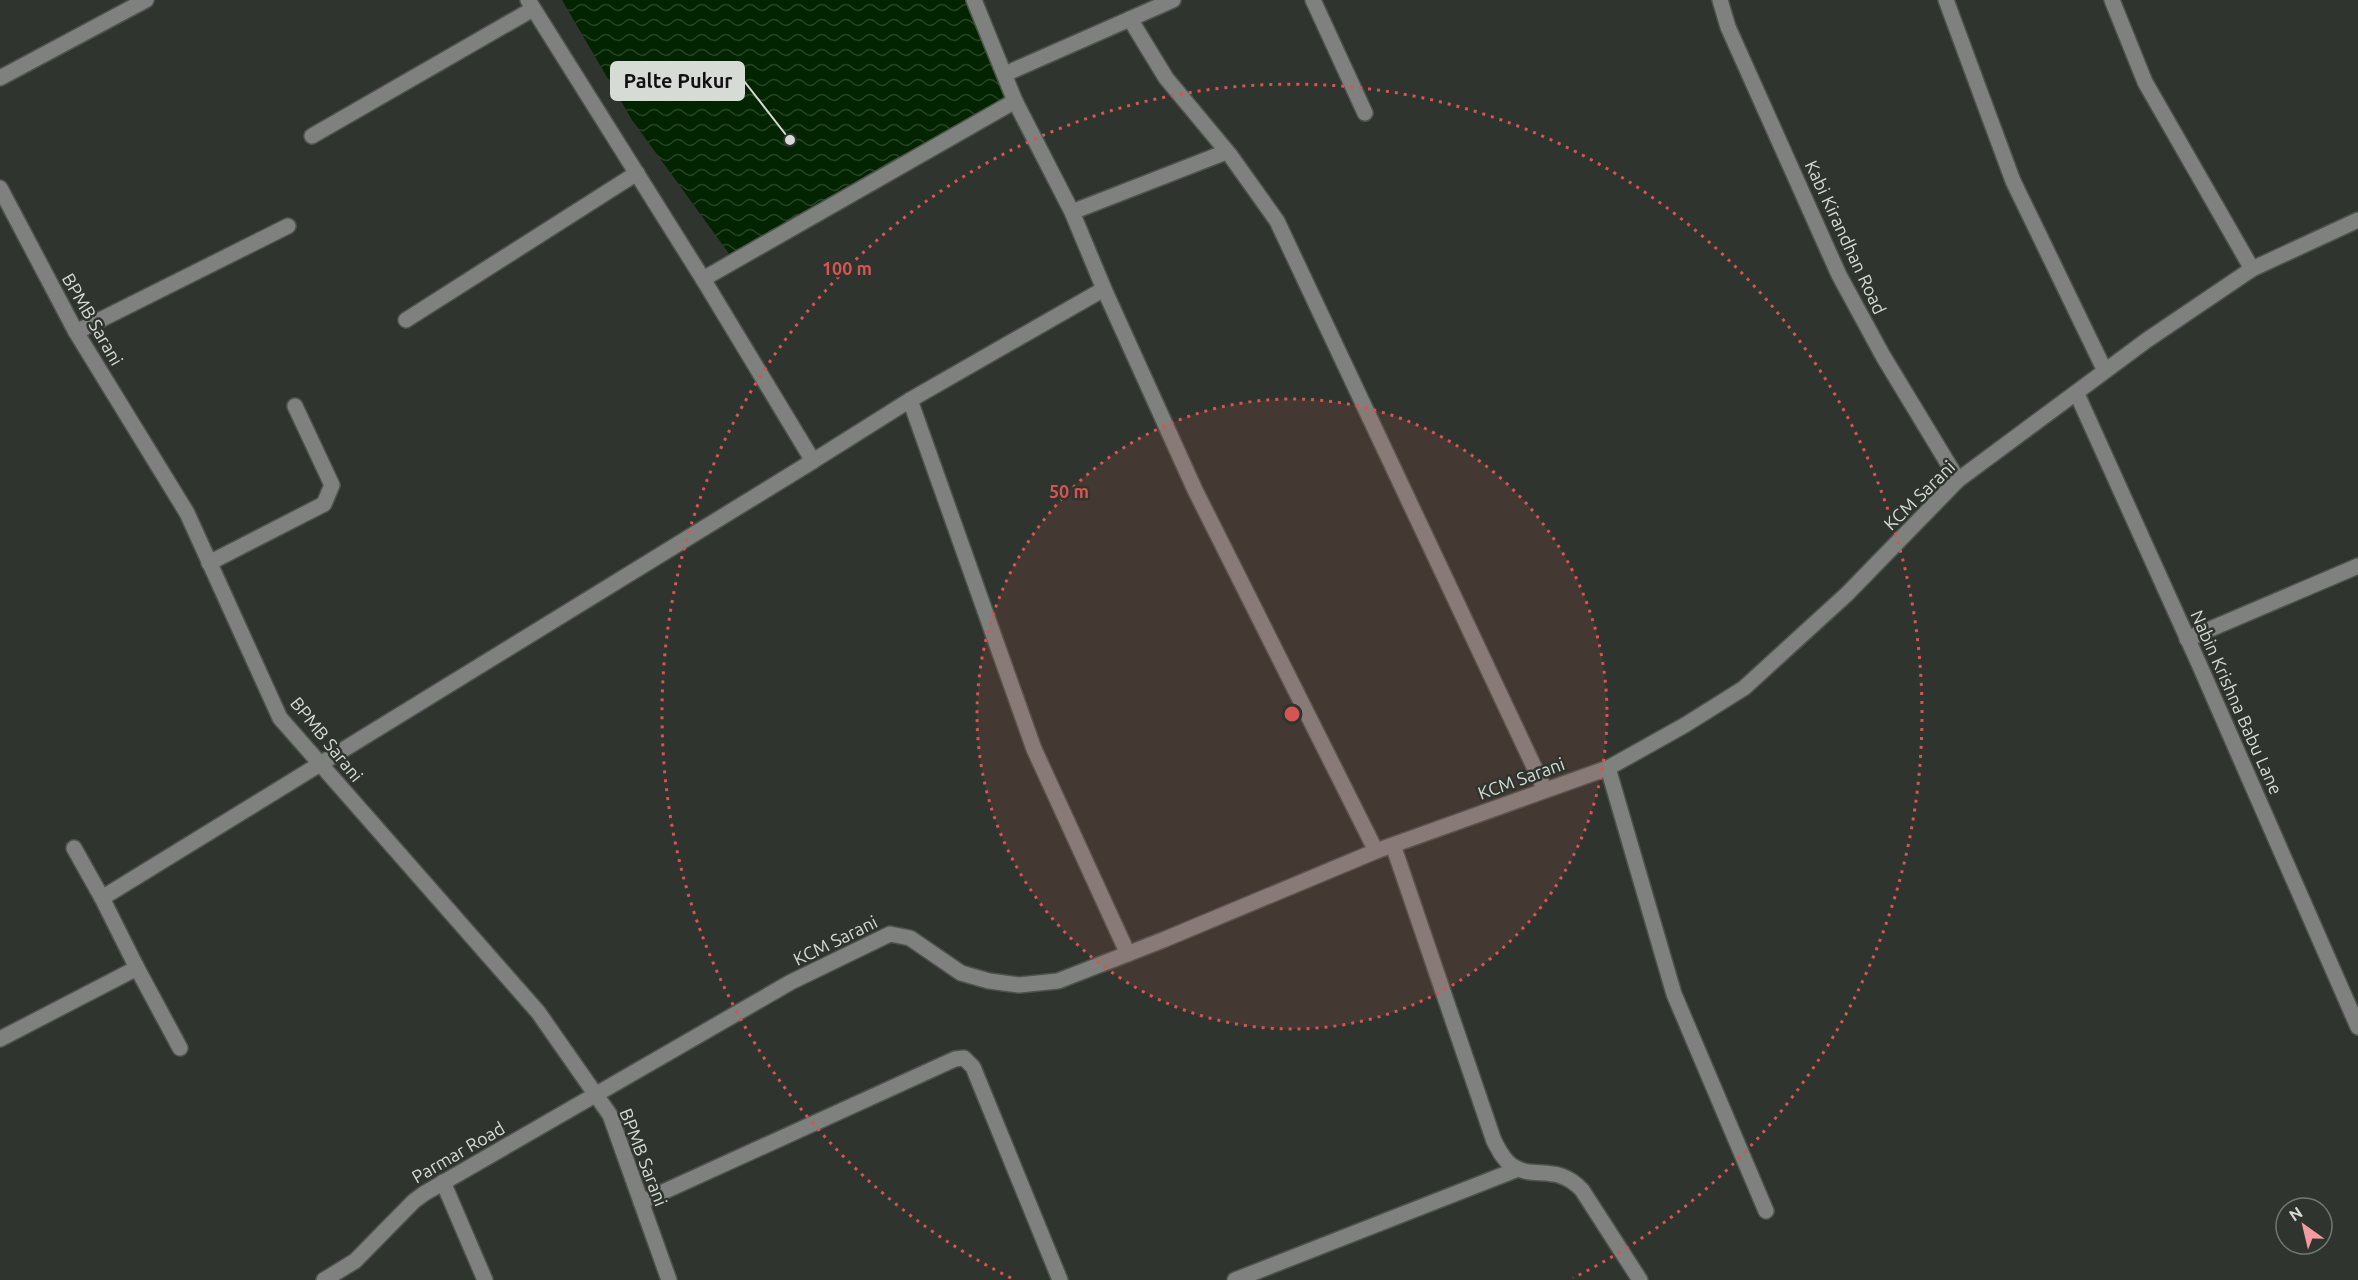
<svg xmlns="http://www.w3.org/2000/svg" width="2358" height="1280" font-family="Ubuntu,sans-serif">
<defs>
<pattern id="water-waves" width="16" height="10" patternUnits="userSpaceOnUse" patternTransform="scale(1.5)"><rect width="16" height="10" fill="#022500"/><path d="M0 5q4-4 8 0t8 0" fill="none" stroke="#264424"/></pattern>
</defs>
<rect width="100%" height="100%" fill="#2f352e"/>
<!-- water -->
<polygon fill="url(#water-waves)" points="562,0 966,0 1011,101 894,159 730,255 632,120"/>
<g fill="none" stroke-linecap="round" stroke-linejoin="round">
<!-- minor casing -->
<g stroke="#4d534c" stroke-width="18">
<g id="minor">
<polyline points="528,0 703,279 813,461 910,400 1104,289"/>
<polyline points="974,0 1015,101 1072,212 1104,289 1195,490 1376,851"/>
<polyline points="1313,0 1365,113"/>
<polyline points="1720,0 1728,27 1839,275 1883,356 1958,480"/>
<polyline points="1946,0 2013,181 2105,371"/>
<polyline points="2112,0 2145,82 2252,269"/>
<polyline points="1130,19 1166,78 1230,155 1277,221 1545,790"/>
<polyline points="1005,74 1173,0"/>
<polyline points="0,78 146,0"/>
<polyline points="312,136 533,9"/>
<polyline points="0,188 76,332 187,513 280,718 538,1012 610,1115 669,1280"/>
<polyline points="1072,212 1226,152"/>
<polyline points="703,279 1015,101"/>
<polyline points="406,320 637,173"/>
<polyline points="76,332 288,226"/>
<polyline points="2077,394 2199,664 2358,1027"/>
<polyline points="910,400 1034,749 1128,954"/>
<polyline points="209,563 324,504 332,485 295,406"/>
<polyline points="2187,639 2358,566"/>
<polyline points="1608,768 1674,994 1766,1211"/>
<path d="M 1393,845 L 1494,1141 C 1499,1150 1503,1159 1511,1165 C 1533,1181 1556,1162 1582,1190 L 1640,1280"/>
<polyline points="74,848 102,898"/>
<polyline points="137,968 180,1048"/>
<polyline points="0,1039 137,968 102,898 813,461"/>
<polyline points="443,1182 485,1280"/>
<polyline points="641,1202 955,1059 964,1058 973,1067 1060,1280"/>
<polyline points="324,1280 355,1261 414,1201 425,1193 791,982 890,934 910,938 961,973 989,981 1019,985 1058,981 1163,940 1376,851 1608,768 1685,725 1744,688 1847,594 1958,480 2147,340 2252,269 2358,220"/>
<polyline points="1235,1280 1518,1169"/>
</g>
</g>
<!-- minor -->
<use href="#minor" stroke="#7e817d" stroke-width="15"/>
</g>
<!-- distance rings -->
<circle cx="1292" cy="714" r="315" fill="#d65554" fill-opacity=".12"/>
<g fill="none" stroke="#d65554" stroke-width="3" stroke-dasharray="3 6">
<circle cx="1292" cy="714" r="315"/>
<path d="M1011 1278A630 630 0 1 1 1573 1278"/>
</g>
<g text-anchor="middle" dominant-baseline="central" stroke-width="5" stroke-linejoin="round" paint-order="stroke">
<!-- street labels -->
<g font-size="18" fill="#d7dbd6" stroke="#2f352e">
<text transform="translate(1846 237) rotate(65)">Kabi Kirandhan Road</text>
<text transform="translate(93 319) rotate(60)">BPMB Sarani</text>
<text transform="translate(1919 495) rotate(-44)">KCM Sarani</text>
<text transform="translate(2237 702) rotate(66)">Nabin Krishna Babu Lane</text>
<text transform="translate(327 739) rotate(51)">BPMB Sarani</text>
<text transform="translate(1521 778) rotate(-20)">KCM Sarani</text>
<text transform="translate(835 940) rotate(-26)">KCM Sarani</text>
<text transform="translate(458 1152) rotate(-30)">Parmar Road</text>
<text transform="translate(644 1157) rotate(69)">BPMB Sarani</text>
</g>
</g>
<circle cx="1292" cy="714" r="9" fill="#d65554" stroke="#2f352e" stroke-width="3"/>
<g font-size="18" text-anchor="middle" font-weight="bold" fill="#d65554" stroke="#2f352e" stroke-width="5" stroke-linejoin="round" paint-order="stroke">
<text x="847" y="275">100 m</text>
<text x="1069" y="498">50 m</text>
</g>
<!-- callouts -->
<path fill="none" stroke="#d7dbd6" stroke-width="2" d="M790 140L744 81"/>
<circle fill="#d7dbd6" stroke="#2f352e" stroke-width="2" cx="790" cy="140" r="6"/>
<rect fill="#d7dbd6" stroke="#d7dbd6" stroke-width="2" x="611" y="62" width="133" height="38" rx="6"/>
<g font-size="20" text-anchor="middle" font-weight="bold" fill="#111">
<text x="678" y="88">Palte Pukur</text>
</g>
<!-- north arrow -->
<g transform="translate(2304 1226) rotate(326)"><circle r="28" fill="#2f352e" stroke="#727771" stroke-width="1.5"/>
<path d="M0-4.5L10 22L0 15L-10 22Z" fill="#f49b9f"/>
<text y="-9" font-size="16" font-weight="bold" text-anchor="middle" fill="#d7dbd6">N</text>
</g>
</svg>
